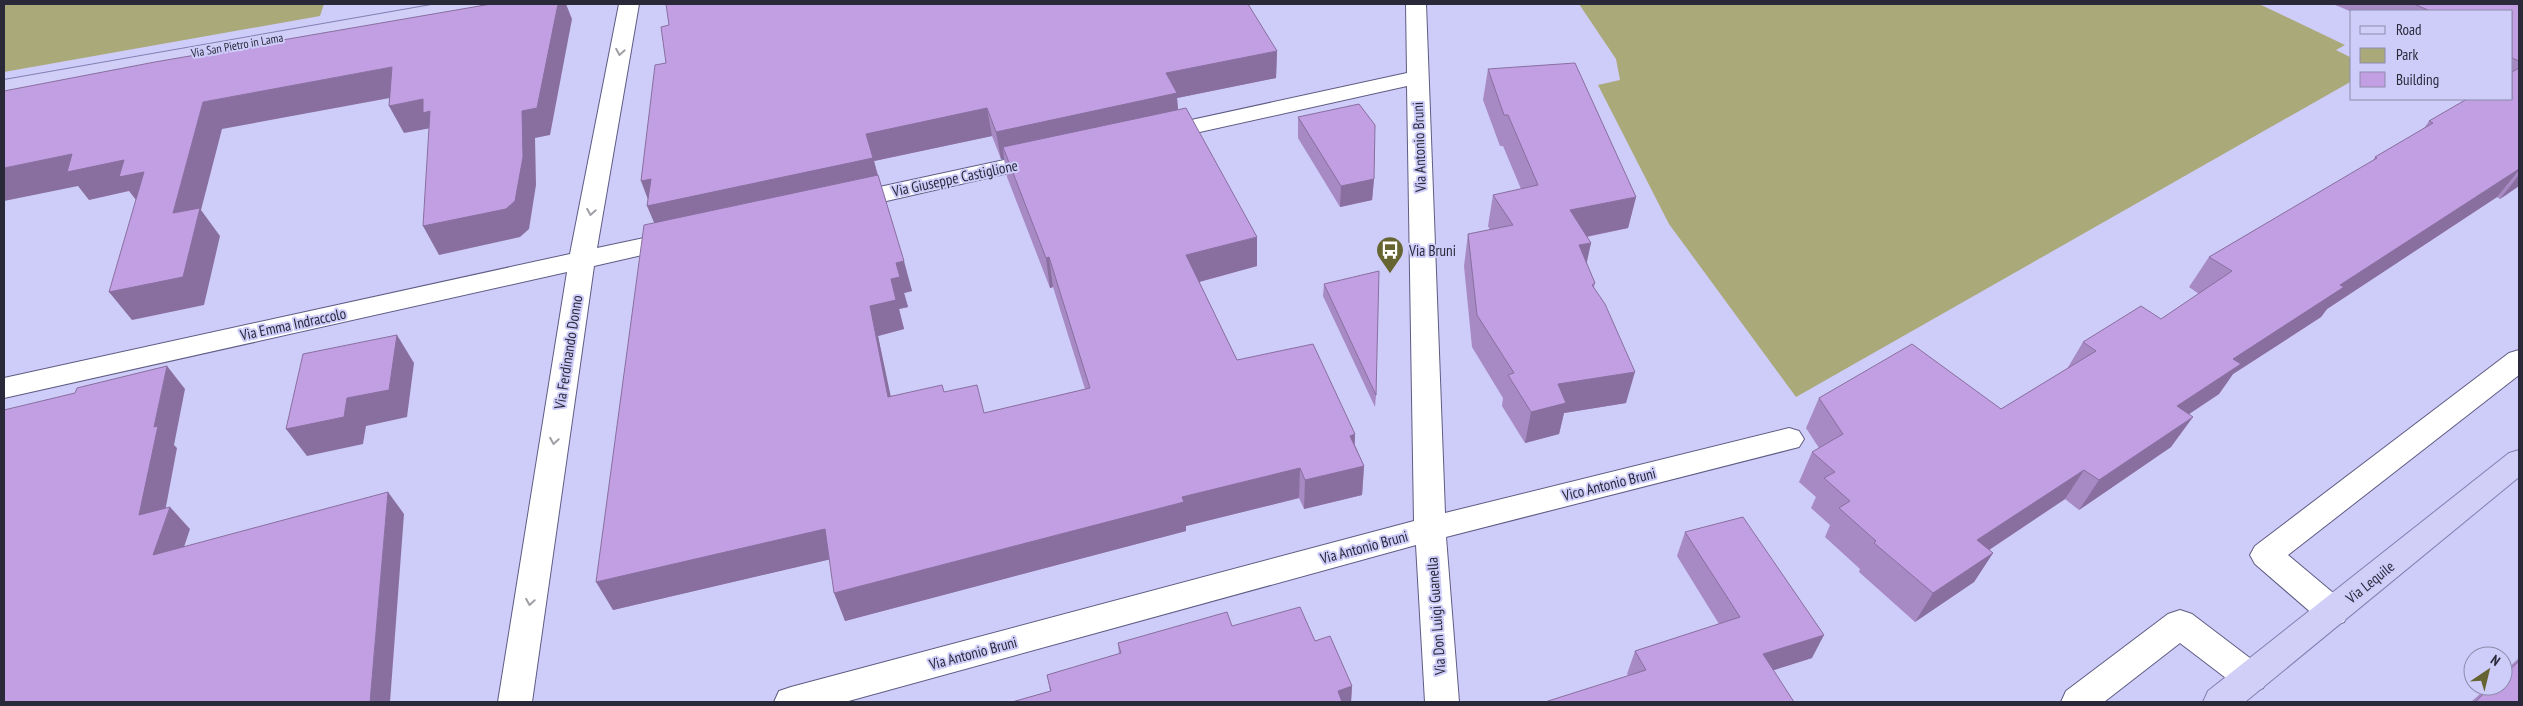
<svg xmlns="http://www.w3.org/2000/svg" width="2523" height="706" font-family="'PT Sans Narrow',sans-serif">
<rect width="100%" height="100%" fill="#ceccf9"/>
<!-- green -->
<g fill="#aaa979">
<polygon points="4,4 324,4 320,16 4,72"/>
<polygon points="1579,4 2259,4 2345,45 2336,50 2352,58 2352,81 1796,397 1669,224 1598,85 1620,80 1616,59"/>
</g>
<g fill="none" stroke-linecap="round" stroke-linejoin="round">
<!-- minor casing -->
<g stroke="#5f5c84" stroke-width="2">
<g id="minor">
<polygon points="619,4 639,4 597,248 677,231 686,233 690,239 686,245 594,266 532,702 498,702 567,272 4,398 4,378 570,254"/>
<polygon points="1406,4 1426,4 1445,513 1789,428 1799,431 1804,439 1799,447 1446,537 1459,702 1425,702 1416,545 845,702 774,702 779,691 791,687 1414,521 1407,86 1159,141 1151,139 1147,134 1151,129 1159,127 1407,73"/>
<polygon points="1041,152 1049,154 1053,159 1049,164 847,210 838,208 835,202 838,196 847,194"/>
<polygon points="2519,350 2519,375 2288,555 2344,602 2349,612 2344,622 2333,626 2322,622 2255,564 2250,555 2255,546 2509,353"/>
<polygon points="2180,610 2192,614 2263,668 2268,678 2263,688 2251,693 2239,688 2180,643 2104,702 2061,702 2066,691 2168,614"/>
</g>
</g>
<!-- major casing -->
<g stroke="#837fb2" stroke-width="2">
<g id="major">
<polygon points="437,4 481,4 478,8 471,10 4,94 4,80"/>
<polygon points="2519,450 2519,477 2245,702 2203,702 2208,691 2509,453"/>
</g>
</g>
<!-- minor -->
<use href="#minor" fill="#fff" fill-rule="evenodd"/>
<!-- major -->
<use href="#major" fill="#d1cef7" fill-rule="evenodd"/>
</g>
<!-- wall -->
<g fill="#a789c3" fill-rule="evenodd">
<polygon points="2333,4 2519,4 2519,186 2500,199 2497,197 2327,309 2321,317 2233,374 2219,394 2189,414 2171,447 2079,510 2065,499 1989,550 1993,553 1974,582 1915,622 1859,572 1860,569 1825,537 1830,525 1811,508 1816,497 1799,482 1812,452 1819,448 1806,428 1819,398 2001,409 2067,369 2083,342 2161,319 2199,294 2189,287 2209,257 2373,161 2375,157 2423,130 2429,121 2512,99 2512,11 2352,11 2352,12"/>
<path d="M 669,25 L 1277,51 L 1276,78 L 1177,98 L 1178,109 L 1257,266 L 1199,282 L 1237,360 L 1355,434 L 1355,445 L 1364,466 L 1362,495 L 1304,509 L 1299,498 L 1186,526 L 1186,531 L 845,621 L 830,559 L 613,610 L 654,223 ZM 992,136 L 1001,159 L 1004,159 L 1007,177 L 1050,288 L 1053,287 L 1085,389 L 984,413 L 944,392 L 890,396 L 878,336 L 904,329 L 899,309 L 908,307 L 904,293 L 912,291 L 874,161 Z"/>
<polygon points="1488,69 1636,197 1628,228 1587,237 1591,243 1586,262 1595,283 1594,288 1626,403 1564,413 1559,434 1525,443 1502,406 1503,398 1472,347 1464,266 1468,234 1490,230 1488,226 1493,195 1521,189 1503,146 1500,146 1483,100"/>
<polygon points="1298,117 1374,179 1372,200 1340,207 1298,138"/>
<polygon points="1324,284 1376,395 1375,407 1323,296"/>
<polygon points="1685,532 1812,658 1773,670 1628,675 1627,674 1635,651 1719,624 1677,556"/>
<polygon points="1232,626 1315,641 1352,686 1351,702 1012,702 1050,691 1047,675 1119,654 1118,643"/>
<polygon points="2519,658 2519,702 2471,702 2489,686 2503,686 2503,673"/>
</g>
<!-- shaded-wall -->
<g fill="#886f9f">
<polygon points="558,4 566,4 572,19 550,135 535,138 536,185 529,229 520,237 439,255 423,226 522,111"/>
<polygon points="1277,51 1276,78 1177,98 1179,121 1003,147 1004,159 1001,159 996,132 1166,73"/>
<polygon points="392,67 406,95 222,129 201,210 220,236 204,305 132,320 109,292 173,213 203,102"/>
<polygon points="423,99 444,139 431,128 404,133 389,106"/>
<polygon points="987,108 992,136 874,161 880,186 659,234 647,206 650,205 641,181"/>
<polygon points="72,154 124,160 144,172 140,205 129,191 89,200 78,186 4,201 4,168"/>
<polygon points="2519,169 2519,170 2497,197 2327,309 2321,317 2233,374 2219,394 2156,436 2177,406 2233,359 2340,285"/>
<polygon points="2519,175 2519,186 2500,199"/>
<polygon points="1374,179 1372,200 1340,207 1341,186"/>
<polygon points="1636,197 1628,228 1564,241 1570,210"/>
<polygon points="1257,237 1257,266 1188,285 1186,255"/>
<polygon points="1591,243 1584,275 1579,245"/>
<polygon points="1049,257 1053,287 1050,288 1046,258"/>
<polygon points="904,261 912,291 904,293 908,307 899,309 904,329 878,336 897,426 888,397 870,306 891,279 896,263"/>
<polygon points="397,335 414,363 407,417 366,426 363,444 307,456 286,429 347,398"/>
<polygon points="167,366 185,389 174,445 177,448 161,533 170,507 190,529 174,577 153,555 139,515 154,427"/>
<polygon points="1635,372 1626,403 1564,413 1559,434 1525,443 1531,412 1558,384"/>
<polygon points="2193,417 2171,447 2079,510 2099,480"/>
<polygon points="1355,434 1353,464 1350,436"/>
<polygon points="1364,466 1362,495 1304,509 1305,480"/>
<polygon points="1300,468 1299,498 1186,526 1186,531 845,621 834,593 1182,497"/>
<polygon points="2084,470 2065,499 1959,570 1977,540"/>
<polygon points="388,492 404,514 390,702 370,702"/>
<polygon points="825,529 836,558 613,610 596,582"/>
<polygon points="1993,553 1974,582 1915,622 1933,593"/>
<polygon points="1824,635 1812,658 1752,677 1763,654"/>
<polygon points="1352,686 1351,702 1337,702 1338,691"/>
</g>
<!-- building -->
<g fill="#c29fe3" stroke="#886f9f">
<polygon points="491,4 558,4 537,108 522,111 523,157 515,201 506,209 423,226 430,111 423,113 423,99 389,106 392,67 203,102 173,213 200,208 183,277 109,292 144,172 119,177 124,160 67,172 72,154 4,168 4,91 155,62"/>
<polygon points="666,4 1248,4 1277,51 1166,73 1177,93 996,132 987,108 866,134 873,158 647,206 651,179 641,181 655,65 666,63 661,27 669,25"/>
<polygon points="2414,4 2519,4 2519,61 2512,58 2512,11 2425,11 2428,10"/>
<polygon points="1575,63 1636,197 1570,210 1591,243 1579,245 1595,283 1592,285 1605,304 1635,372 1558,384 1566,403 1531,412 1508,375 1514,373 1477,315 1468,234 1513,225 1493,195 1538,185 1508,115 1504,115 1488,69"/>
<polygon points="2519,68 2519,169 2340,285 2344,287 2233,359 2241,364 2177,406 2193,417 2099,480 2084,470 1977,540 1993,553 1933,593 1874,543 1876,541 1839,508 1850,501 1824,478 1835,472 1812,452 1843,434 1819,398 1912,344 2001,409 2096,351 2083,342 2141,306 2161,319 2232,271 2209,257 2377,158 2375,157 2433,123 2429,121 2467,99 2512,99 2512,72"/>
<polygon points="1359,104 1375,125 1374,179 1341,186 1298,117"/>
<polygon points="1186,108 1257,237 1186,255 1237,360 1313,344 1355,434 1350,436 1364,466 1305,480 1300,468 1182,497 1184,502 834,593 825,529 596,582 644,225 878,175 904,261 896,263 900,277 891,279 896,300 870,306 888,397 942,385 944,392 977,385 984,413 1090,388 1049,257 1046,258 1003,147"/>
<polygon points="1379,271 1376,395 1324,284"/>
<polygon points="397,335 389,390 347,398 344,417 286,429 303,354"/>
<polygon points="167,366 154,427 158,426 139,515 170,507 153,555 388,492 370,702 4,702 4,410 75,393 77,388"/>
<polygon points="1743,517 1824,635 1763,654 1794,702 1545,702 1646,670 1635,651 1740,617 1685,532"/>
<polygon points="1300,607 1315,641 1330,636 1352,686 1338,691 1342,702 1012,702 1051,691 1047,675 1121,653 1118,643 1227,612 1232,626"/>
<polygon points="2519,661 2519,702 2475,702 2492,686 2503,686 2503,676"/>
</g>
<!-- one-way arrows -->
<defs><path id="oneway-chevron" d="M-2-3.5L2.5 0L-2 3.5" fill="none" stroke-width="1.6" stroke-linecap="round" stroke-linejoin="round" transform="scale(1.25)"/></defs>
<g stroke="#9f9fa6">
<use href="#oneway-chevron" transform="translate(620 52) rotate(100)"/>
<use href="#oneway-chevron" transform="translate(591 212) rotate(100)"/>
<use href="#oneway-chevron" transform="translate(554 441) rotate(99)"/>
<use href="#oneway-chevron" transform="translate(530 602) rotate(99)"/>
</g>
<!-- icons -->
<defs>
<g id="bus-pin" transform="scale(1.4375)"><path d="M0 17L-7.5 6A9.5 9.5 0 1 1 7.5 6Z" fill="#666431" stroke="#ceccf9"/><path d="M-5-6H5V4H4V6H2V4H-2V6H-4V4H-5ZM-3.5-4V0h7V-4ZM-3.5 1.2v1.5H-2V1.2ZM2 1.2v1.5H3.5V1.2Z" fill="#fff"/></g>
</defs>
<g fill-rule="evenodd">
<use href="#bus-pin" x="1390" y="250"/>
</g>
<g text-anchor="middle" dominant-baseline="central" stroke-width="4" stroke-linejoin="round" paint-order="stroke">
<!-- far-street labels -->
<g font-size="12" fill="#2a293a" stroke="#ceccf9">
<text transform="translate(237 45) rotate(-10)">Via San Pietro in Lama</text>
</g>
<!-- street labels -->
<g font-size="15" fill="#2a293a" stroke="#ceccf9">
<text transform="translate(1419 147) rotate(-92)">Via Antonio Bruni</text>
<text transform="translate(955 178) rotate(-12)">Via Giuseppe Castiglione</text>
<text transform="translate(293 324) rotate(-12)">Via Emma Indraccolo</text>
<text transform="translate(568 352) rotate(-81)">Via Ferdinando Donno</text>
<text transform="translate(1609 484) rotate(-14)">Vico Antonio Bruni</text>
<text transform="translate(1364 547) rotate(-15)">Via Antonio Bruni</text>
<text transform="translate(2370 582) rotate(-39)">Via Lequile</text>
<text transform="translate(1436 616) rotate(-94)">Via Don Luigi Guanella</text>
<text transform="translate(973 653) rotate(-15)">Via Antonio Bruni</text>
</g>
<!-- poi labels -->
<g font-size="15" fill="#2a293a" stroke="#ceccf9" text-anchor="start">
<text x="1409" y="250">Via Bruni</text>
</g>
</g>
<!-- border -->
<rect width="2523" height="706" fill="none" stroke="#2a293a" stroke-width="10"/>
<!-- legend -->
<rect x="2350" y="10" width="162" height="90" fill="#ceccf9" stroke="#8c8bad"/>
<rect x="2360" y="26" width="25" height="8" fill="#d1cef7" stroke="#8c8bad"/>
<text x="2396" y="35" font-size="15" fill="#2a293a">Road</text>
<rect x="2360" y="48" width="25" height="15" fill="#aaa979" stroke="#8c8bad"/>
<text x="2396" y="60" font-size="15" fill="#2a293a">Park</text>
<rect x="2360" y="72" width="25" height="15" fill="#c29fe3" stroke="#8c8bad"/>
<text x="2396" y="85" font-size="15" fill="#2a293a">Building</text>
<!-- north arrow -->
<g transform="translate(2488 671) rotate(35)"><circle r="24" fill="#ceccf9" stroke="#8c8bad"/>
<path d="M0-4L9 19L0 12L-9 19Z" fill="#666431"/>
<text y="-8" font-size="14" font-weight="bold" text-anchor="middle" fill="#2a293a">N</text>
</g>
</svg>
